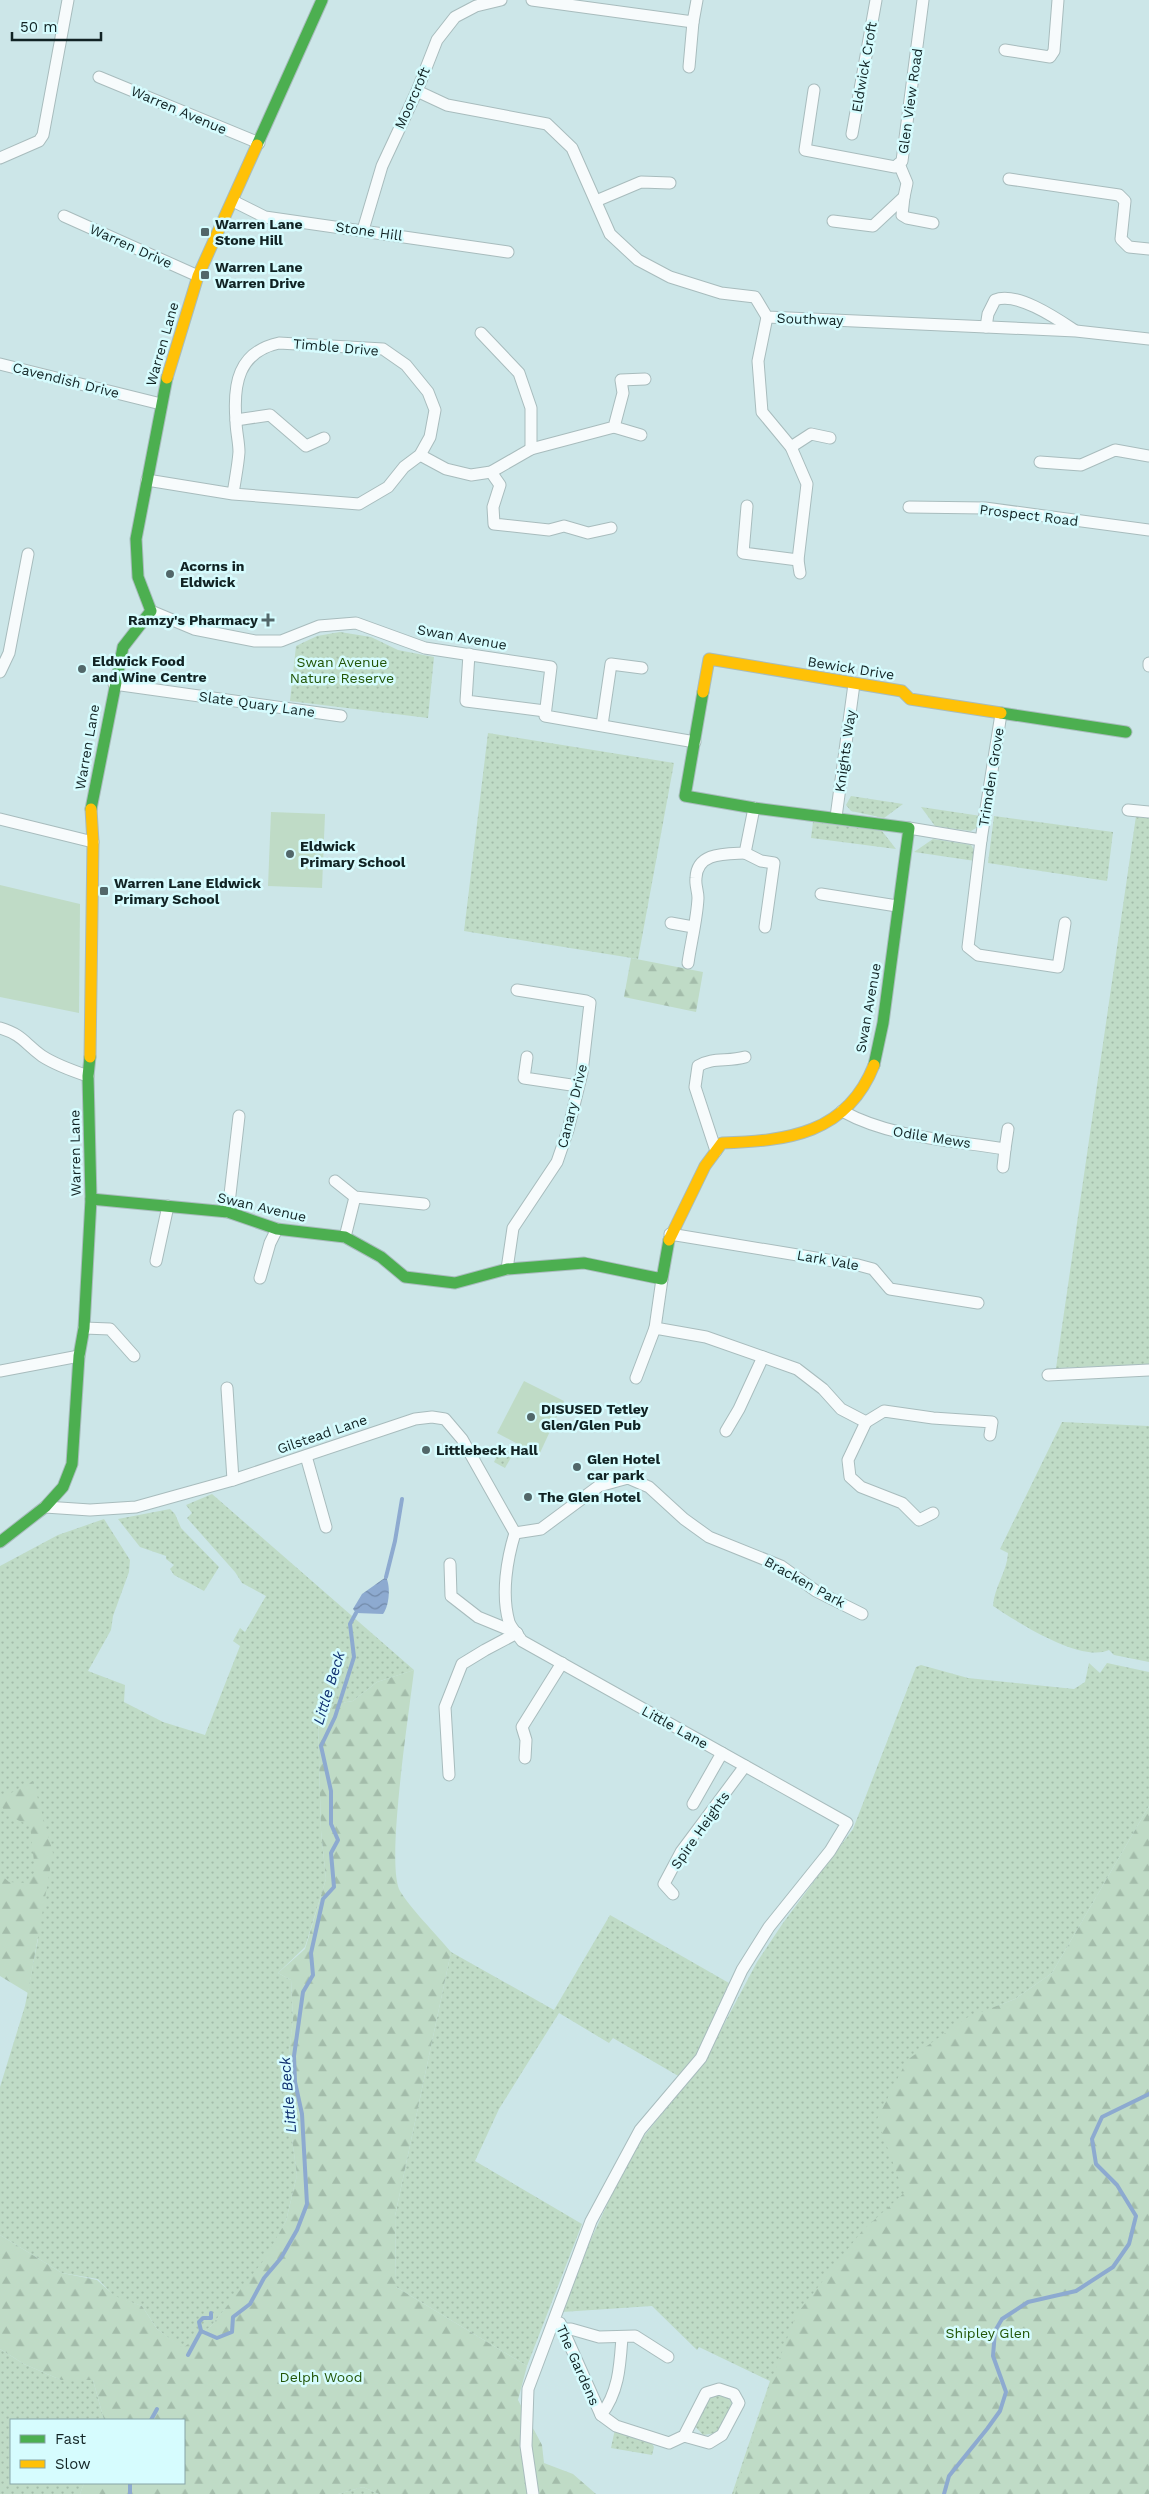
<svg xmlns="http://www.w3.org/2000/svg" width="1149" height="2494" font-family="'Work Sans',sans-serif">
<defs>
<pattern id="grass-dots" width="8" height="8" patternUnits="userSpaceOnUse" patternTransform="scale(1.25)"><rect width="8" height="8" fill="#bfdbc6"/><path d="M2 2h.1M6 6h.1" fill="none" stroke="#a3bcaa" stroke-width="1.8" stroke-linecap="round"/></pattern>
<pattern id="forest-firs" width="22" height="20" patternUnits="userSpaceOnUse" patternTransform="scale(1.25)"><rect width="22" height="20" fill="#bfdbc6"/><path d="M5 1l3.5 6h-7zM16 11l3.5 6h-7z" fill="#a3bcaa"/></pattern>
<pattern id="water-waves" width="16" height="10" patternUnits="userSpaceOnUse" patternTransform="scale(1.25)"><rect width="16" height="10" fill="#8daad0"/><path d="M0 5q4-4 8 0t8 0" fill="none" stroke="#728aa9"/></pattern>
</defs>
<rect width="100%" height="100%" fill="#cce6e8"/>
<!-- grass -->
<g fill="url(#grass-dots)">
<polygon points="340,632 371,637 398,650 434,657 428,718 290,701 296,646 317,636"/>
<polygon points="488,733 674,763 638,959 464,931"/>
<polygon points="851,796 903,804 884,818 851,811 846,805"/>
<polygon points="921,807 981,816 978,827 971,831 935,826"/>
<polygon points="994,816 1113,832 1107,881 988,863"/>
<polygon points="1136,816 1149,817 1149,1364 1056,1368"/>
<polygon points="813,822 882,831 896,849 811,838"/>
<polygon points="933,839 971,845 976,853 975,861 914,852"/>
<path d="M 1062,1422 L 1149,1426 L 1149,1662 L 1114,1655 L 1109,1650 C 1081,1663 1017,1622 993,1606 C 994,1587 1007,1572 1008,1553 L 1000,1549 Z"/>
<polygon points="501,1448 513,1454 505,1468 494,1462"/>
<polygon points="212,1494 414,1670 377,1682 353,1701 328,1705 318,1723 321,1831 326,1879 305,1947 278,1973 291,1980 293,2019 285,2088 297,2175 286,2221 264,2262 211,2326 183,2349 157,2329 142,2306 115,2297 98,2279 62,2273 0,2235 0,2087 25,2006 38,1939 0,1919 0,1566 58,1535 104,1519 130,1560 129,1572 113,1616 111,1630 88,1671 125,1685 124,1702 163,1722 205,1735 240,1646 233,1641 240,1628 245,1632 266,1596 242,1583 235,1572 187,1518 192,1513 186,1505"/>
<polygon points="170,1509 175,1514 181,1528 219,1567 204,1591 174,1575 170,1569 174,1565 166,1559 166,1556 140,1547 118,1519"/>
<polygon points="1089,1663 1100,1673 1107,1663 1149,1672 1149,1806 1052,1973 1015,1999 997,2006 1149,2494 732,2494 770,2381 699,2347 697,2350 652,2306 562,2312 586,2250 632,2151 704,2062 757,1962 783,1923 853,1829 916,1667 921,1665 968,1678 1074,1689 1085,1682"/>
<polygon points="610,1915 729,1983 698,2052 680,2077 613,2038 609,2043 559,2013 499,2109 475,2161 582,2224 527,2366 396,2287 395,2216 451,1952 554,2010"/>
<polygon points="0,2349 24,2364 61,2380 93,2380 104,2420 11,2420 11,2483 84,2483 80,2494 0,2494"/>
<polygon points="720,2392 731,2399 732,2407 717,2433 703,2435 694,2425 709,2396"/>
<polygon points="615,2429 651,2442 654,2447 652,2455 611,2448"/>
<polygon points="363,2487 379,2494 338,2494"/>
</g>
<!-- forest -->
<g fill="url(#forest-firs)">
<polygon points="631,958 703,972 696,1012 624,997"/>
<path d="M 414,1670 C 410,1708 385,1864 400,1891 C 410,1908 437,1935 451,1952 L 395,2216 L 396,2287 L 527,2366 L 518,2400 L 542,2445 L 544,2463 L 573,2474 L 596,2494 L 379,2494 L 363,2487 L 338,2494 L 80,2494 L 84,2483 L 184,2483 L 184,2420 L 104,2420 L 93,2380 L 61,2380 L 24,2364 L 0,2349 L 0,2235 L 62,2273 L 97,2280 L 115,2296 L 142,2306 L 157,2329 L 183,2348 L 211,2326 L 264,2260 L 286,2221 L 297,2175 L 285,2088 L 293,2019 L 291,1980 L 278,1973 L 305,1949 L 326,1879 L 321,1831 L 318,1723 L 328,1705 L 353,1701 L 377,1682 Z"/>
<path d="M 33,1781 L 53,1853 L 28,1993 L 0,1976 L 0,1874 L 9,1882 L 28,1883 L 35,1871 L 30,1825 C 19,1821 0,1814 0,1799 Z"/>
<polygon points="1149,1806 1149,2494 735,2494 771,2381 796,2315 862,2231 904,2193 877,2119 907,2060 968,2017 1015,1999 1052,1973"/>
</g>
<!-- garden -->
<g fill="#bfdbc6">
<polygon points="271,812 325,814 322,888 268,886"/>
<polygon points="0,885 80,904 79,1013 0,997"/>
<polygon points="524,1381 564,1401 539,1455 497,1433"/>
</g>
<!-- water -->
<path fill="url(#water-waves)" d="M 386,1577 C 391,1587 389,1606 383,1614 L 356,1613 L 353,1609 L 362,1594 Z"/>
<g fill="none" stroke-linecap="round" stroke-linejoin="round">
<!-- stream -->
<g stroke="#8daad0" stroke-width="4">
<polyline points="386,1577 395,1541 402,1499"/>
<polyline points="201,2331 199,2322 203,2318 211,2318 211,2313"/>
<polyline points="188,2355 201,2331 217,2338 232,2332 233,2317 250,2304 264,2278 281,2258 297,2230 307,2204 302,2114 295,2082 294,2056 303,1992 313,1975 311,1953 323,1899 334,1887 331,1853 338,1840 331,1824 331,1791 321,1746 335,1717 354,1657 350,1624 356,1613"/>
<polyline points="151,2420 157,2409"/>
<polyline points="130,2494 130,2483"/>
<polyline points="944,2494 949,2476 987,2429 1000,2411 1006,2392 993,2356 995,2331 1002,2319 1028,2302 1076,2291 1113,2267 1129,2244 1136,2216 1117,2185 1096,2164 1092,2139 1102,2117 1149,2094"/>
</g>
<!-- street casing -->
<g stroke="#a8bcbd" stroke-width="13">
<g id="street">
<polyline points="532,0 693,22 697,0"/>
<polyline points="1005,50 1050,57 1054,51 1058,0"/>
<polyline points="689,67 693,22"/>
<polyline points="99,77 259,143"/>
<polyline points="814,90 805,150 895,167 902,161 923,0"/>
<polyline points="417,91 447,105 547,124 572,148 610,234 638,260 670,277 721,293 755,297 767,317 1076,331 1149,339"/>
<polyline points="852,134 876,0"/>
<polyline points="0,158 39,141 43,135 68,0"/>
<polyline points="1009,179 1119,195 1125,201 1121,239 1129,247 1149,249"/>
<polyline points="904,197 902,215 907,218 933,223"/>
<polyline points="233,201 265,217 508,252"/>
<polyline points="596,201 641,182 670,183"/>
<polyline points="64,216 198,276"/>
<polyline points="833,221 873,226 904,197 907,183 899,164"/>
<polyline points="363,230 382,166 417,91 437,40 455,17 476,6 501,0"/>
<polyline points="767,317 758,361 762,412 791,447 807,484 798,560 800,573"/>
<path d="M 986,327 L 988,314 L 995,300 C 1016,291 1056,318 1074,330"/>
<polyline points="481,333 519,373 531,408 531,449"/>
<polyline points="0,364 161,404"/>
<polyline points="236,420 270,415 306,446 324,438"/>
<polyline points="614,427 641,435"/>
<polyline points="791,447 811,434 830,438"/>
<polyline points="420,455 446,469 471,475 491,472 531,449 614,427 623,393 621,380 645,379"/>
<polyline points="1040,462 1081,465 1115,450 1149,456"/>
<polyline points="491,472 500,485 493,507 494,524 549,530 564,526 588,533 611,528"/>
<path d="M 147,480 L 233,494 L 359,504 L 388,487 L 404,467 L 420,455 L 430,437 L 435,410 L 428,392 L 406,365 L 383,349 L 279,343 C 238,352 233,384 236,421 C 236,431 239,442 239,452 C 238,466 235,480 233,494"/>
<polyline points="747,506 743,553 798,560"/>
<polyline points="909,507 985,508 1149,530"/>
<polyline points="151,611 194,629 255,641 281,641 319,626 356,623 425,648 551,667 545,716 695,742"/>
<polyline points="469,654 466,701 545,711"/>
<polyline points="1149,666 1149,663"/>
<polyline points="0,672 9,653 28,554"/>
<polyline points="114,684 341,716"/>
<polyline points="1001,714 981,840 968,947 978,955 1058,967 1065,923"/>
<polyline points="602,725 611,664 642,668"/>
<polyline points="1128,810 1149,812"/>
<polyline points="836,817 854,684"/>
<polyline points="0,819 93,842"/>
<polyline points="909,828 981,840"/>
<polyline points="745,853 761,861 774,863 765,927"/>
<polyline points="821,894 897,906"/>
<polyline points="671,923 693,927"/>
<path d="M 688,963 C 691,942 697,919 698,898 C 698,891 695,885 696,878 C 697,852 725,854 745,853 L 754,808"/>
<path d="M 0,1028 C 23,1035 24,1043 42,1056 C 56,1065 73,1071 88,1076"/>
<polyline points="527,1057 524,1078 578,1086"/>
<path d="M 842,1111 C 891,1138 950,1140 1005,1149 L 1008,1129"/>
<path d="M 716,1151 L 695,1087 L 698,1066 C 712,1057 728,1062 745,1057"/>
<polyline points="1003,1167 1005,1149"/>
<polyline points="335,1181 355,1197 424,1204"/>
<polyline points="228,1212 239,1116"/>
<polyline points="670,1234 858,1265 873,1269 890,1289 978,1303"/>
<polyline points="345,1237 355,1197"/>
<polyline points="156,1261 168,1206"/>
<polyline points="507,1269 513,1228 557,1162 568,1130 582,1073 590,1003 586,1001 517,990"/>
<polyline points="260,1278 270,1243 277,1229"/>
<polyline points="84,1328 110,1329 134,1356"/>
<polyline points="655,1328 662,1279"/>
<polyline points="0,1371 79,1356"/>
<polyline points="1048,1375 1149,1370"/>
<polyline points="636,1378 655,1328 706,1337 797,1369 823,1389 841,1409 866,1422 884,1411 933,1418 992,1422 990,1435"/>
<polyline points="227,1388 233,1480"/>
<polyline points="866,1422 848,1460 850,1477 861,1487 902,1503 919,1520 933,1513"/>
<polyline points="726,1431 739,1409 763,1357"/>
<polyline points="306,1456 326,1527"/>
<path d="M 45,1507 L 90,1510 L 136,1507 L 233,1480 L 415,1419 L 432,1417 L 445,1419 L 462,1439 L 515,1533 C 507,1559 501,1594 509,1622 C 511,1628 518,1635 522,1641 L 847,1823 L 830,1851 L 769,1927 L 742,1970 L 701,2058 L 640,2130 L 591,2221 L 528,2389 L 526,2446 L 533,2494"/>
<polyline points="515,1533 541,1529 599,1486 628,1478 649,1487 684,1519 709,1537 781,1566 816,1591 862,1614"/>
<polyline points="450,1564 451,1596 478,1617 517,1633"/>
<polyline points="525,1758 526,1740 522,1727 562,1663"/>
<polyline points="449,1775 445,1707 462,1664 485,1650 517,1633"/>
<polyline points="693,1804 722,1753"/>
<polyline points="673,1894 664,1884 681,1852 745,1766"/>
<polyline points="560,2323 601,2415"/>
<polyline points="563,2329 571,2329 599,2337 635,2336 668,2357"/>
<path d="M 622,2337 C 620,2365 619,2392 601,2415 L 616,2426 L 669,2443 L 684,2436 L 706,2393 L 719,2389 L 734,2394 L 739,2403 L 722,2435 L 709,2443 L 684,2436"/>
</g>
</g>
<!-- fast casing -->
<g stroke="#a8bcbd" stroke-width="13">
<g id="fast">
<polyline points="257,145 322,0"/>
<polyline points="703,692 685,796 754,808 909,828 883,1023 874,1065"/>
<polyline points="1001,713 1126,732"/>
<polyline points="91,809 123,647 151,611 138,577 136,539 167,378"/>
<polyline points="91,1199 228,1212 277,1229 345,1237 381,1257 405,1277 455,1283 507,1269 584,1263 662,1279 669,1240"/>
<polyline points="0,1542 45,1507 63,1487 72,1464 79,1356 84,1328 91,1199 88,1076 90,1057"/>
</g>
</g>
<!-- slow casing -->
<g stroke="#a8bcbd" stroke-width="13">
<g id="slow">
<polyline points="167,378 198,276 257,145"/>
<polyline points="703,692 709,659 902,691 910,699 1001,713"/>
<polyline points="90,1057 93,842 91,809"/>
<path d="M 669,1240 L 705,1166 L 722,1143 C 787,1141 847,1134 874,1065"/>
</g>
</g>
<!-- street -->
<use href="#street" stroke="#f7fbfc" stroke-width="11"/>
<!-- fast -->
<use href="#fast" stroke="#4caf50" stroke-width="11"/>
<!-- slow -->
<use href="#slow" stroke="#ffc107" stroke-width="11"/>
</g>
<!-- markers -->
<g fill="#526769" stroke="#d6fcfe" stroke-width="2">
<rect x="200" y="227" width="10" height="10" rx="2.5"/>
<rect x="200" y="270" width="10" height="10" rx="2.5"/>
<circle cx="170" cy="574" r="5"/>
<path d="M265.5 612.5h5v5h5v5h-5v5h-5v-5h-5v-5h5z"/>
<circle cx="82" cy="669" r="5"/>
<circle cx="290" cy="854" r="5"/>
<rect x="99" y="886" width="10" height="10" rx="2.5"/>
<circle cx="531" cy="1417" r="5"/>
<circle cx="426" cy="1450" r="5"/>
<circle cx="577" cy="1467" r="5"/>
<circle cx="528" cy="1497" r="5"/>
</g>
<g text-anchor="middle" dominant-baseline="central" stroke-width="5" stroke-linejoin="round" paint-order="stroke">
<!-- street labels -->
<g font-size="14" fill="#112324" stroke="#d6fcfe">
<text transform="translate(864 67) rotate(-80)">Eldwick Croft</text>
<text transform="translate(412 98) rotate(-66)">Moorcroft</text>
<text transform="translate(910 101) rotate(-82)">Glen View Road</text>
<text transform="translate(179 110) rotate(23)">Warren Avenue</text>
<text transform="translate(369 231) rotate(8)">Stone Hill</text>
<text transform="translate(131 246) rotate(24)">Warren Drive</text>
<text transform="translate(810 319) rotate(2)">Southway</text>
<text transform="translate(162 344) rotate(-74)">Warren Lane</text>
<text transform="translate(336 347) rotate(5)">Timble Drive</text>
<text transform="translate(66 380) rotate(14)">Cavendish Drive</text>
<text transform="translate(1029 515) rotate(7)">Prospect Road</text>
<text transform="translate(462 637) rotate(10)">Swan Avenue</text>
<text transform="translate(851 668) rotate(9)">Bewick Drive</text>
<text transform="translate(257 704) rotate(8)">Slate Quary Lane</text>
<text transform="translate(87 747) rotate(-80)">Warren Lane</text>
<text transform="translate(845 751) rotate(-82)">Knights Way</text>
<text transform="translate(991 777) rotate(-81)">Trimden Grove</text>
<text transform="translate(868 1008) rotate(-80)">Swan Avenue</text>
<text transform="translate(572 1106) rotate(-76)">Canary Drive</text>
<text transform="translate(932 1137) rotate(9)">Odile Mews</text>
<text transform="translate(75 1153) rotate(-91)">Warren Lane</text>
<text transform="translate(262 1207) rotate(13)">Swan Avenue</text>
<text transform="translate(828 1260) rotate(10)">Lark Vale</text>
<text transform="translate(322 1434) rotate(-19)">Gilstead Lane</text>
<text transform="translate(805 1582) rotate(29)">Bracken Park</text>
<text transform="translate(675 1727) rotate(29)">Little Lane</text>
<text transform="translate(700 1830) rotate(-55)">Spire Heights</text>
<text transform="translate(578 2365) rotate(66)">The Gardens</text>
</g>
<!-- poi labels -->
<g font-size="14" font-weight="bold" fill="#112324" stroke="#d6fcfe" text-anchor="start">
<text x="215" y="224">Warren Lane<tspan x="215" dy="16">Stone Hill</tspan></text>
<text x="215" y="267">Warren Lane<tspan x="215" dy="16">Warren Drive</tspan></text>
<text x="180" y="566">Acorns in<tspan x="180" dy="16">Eldwick</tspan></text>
<text x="258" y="620" text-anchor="end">Ramzy's Pharmacy</text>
<text x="92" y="661">Eldwick Food<tspan x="92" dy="16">and Wine Centre</tspan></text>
<text x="300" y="846">Eldwick<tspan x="300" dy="16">Primary School</tspan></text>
<text x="114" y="883">Warren Lane Eldwick<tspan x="114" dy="16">Primary School</tspan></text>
<text x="541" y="1409">DISUSED Tetley<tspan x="541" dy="16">Glen/Glen Pub</tspan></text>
<text x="436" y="1450">Littlebeck Hall</text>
<text x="587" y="1459">Glen Hotel<tspan x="587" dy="16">car park</tspan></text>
<text x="538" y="1497">The Glen Hotel</text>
</g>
<!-- park labels -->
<g font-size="14" fill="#215406" stroke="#d6fcfe">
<text x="342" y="662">Swan Avenue<tspan x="342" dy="16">Nature Reserve</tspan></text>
<text x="988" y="2333">Shipley Glen</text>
<text x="321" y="2377">Delph Wood</text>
</g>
<!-- water labels -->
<g font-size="15" font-style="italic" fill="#113272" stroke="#d6fcfe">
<text transform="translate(329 1688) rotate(-73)">Little Beck</text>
<text transform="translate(288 2095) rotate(-95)">Little Beck</text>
</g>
</g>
<!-- legend -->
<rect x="10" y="2419" width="175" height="65" fill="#d6fcfe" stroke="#87a5a7"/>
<rect x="20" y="2435" width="25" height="8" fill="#4caf50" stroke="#87a5a7"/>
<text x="55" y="2444" font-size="15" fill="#112324">Fast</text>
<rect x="20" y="2460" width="25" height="8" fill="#ffc107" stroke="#87a5a7"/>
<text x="55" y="2469" font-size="15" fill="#112324">Slow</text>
<!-- scale -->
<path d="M12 32v8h89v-8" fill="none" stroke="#112324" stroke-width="2.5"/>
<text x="20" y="32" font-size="15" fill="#112324" stroke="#d6fcfe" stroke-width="4" paint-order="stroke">50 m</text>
</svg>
